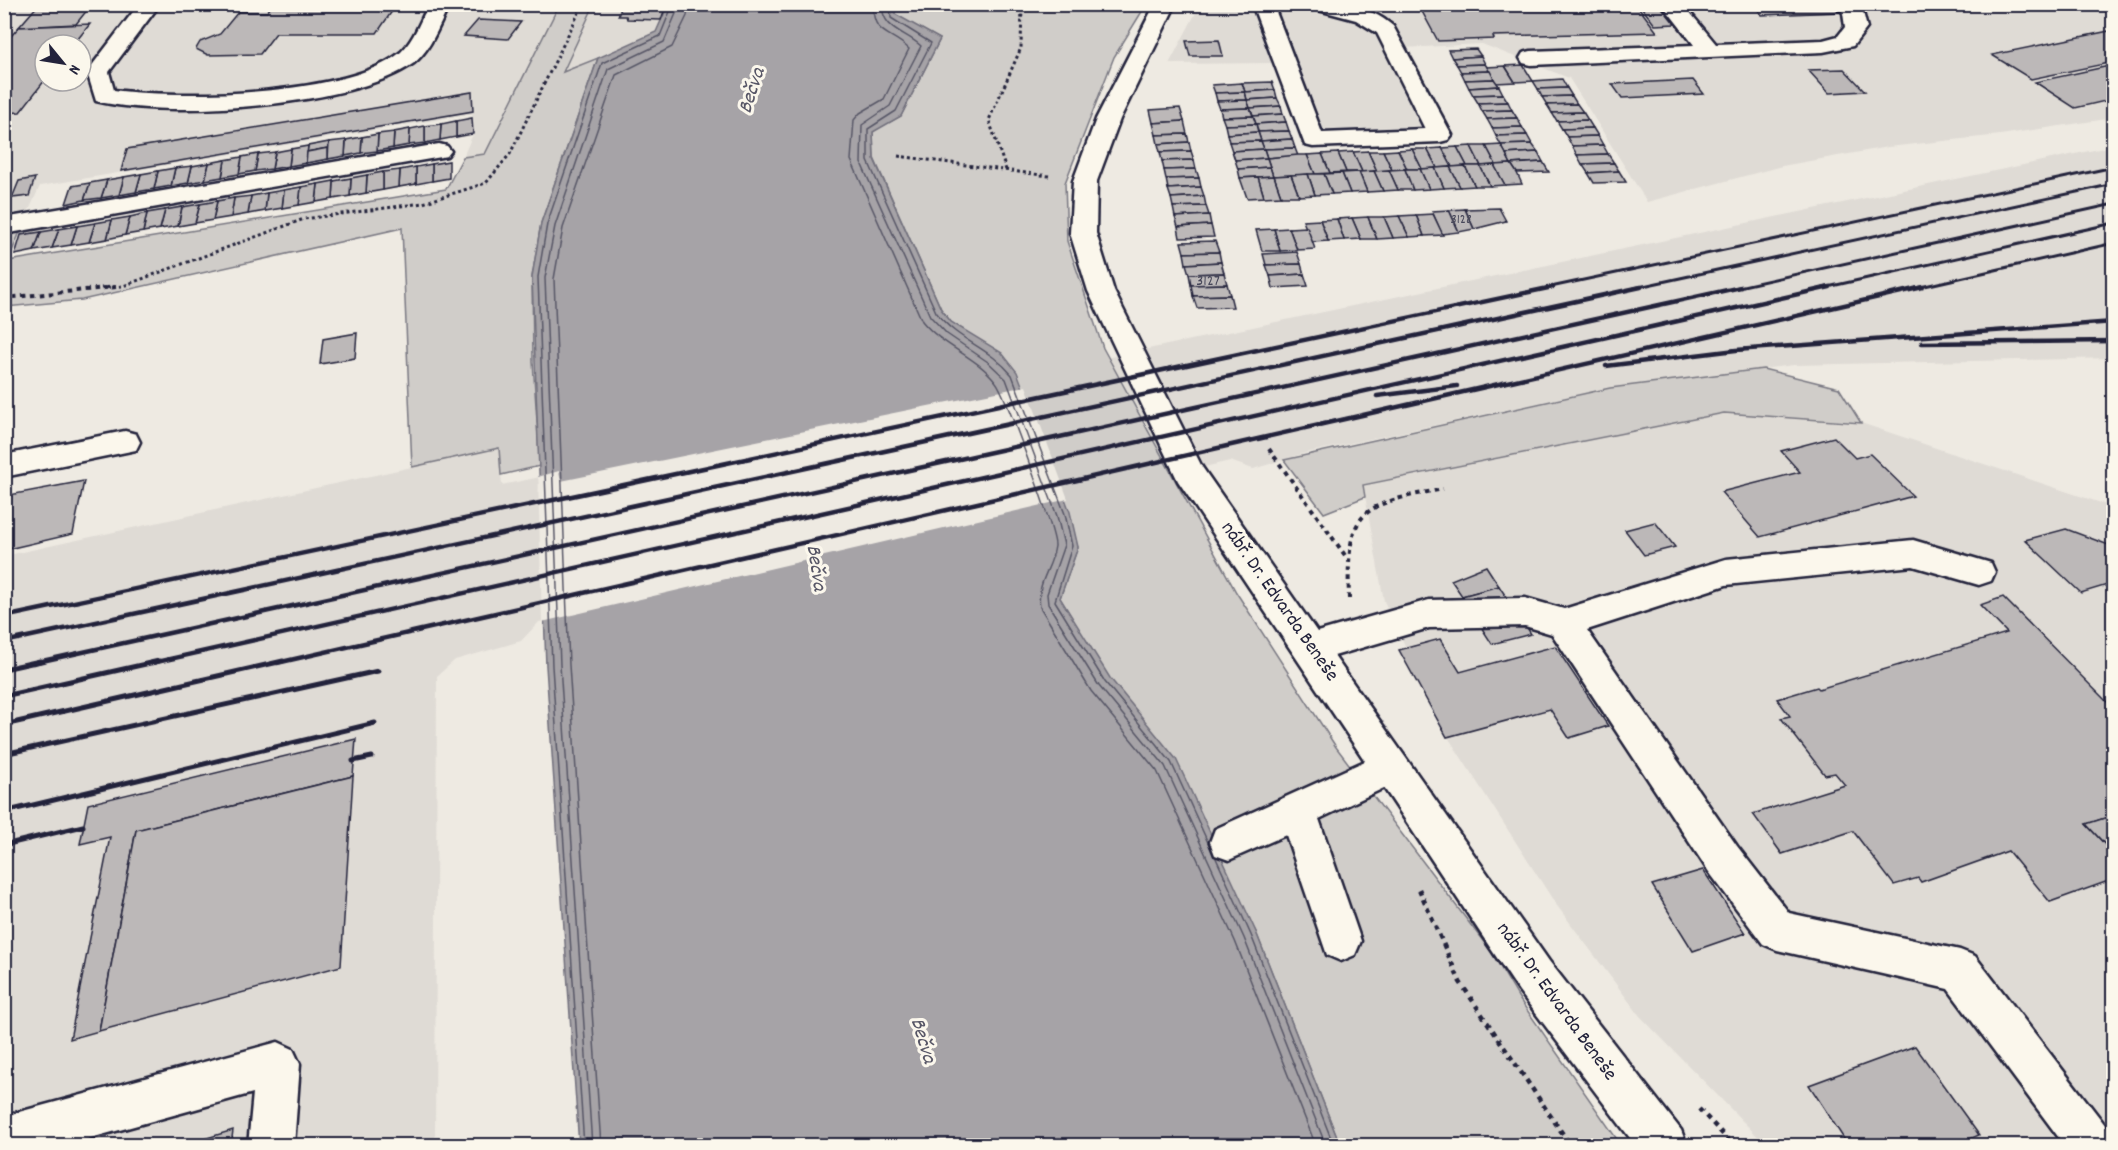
<svg xmlns="http://www.w3.org/2000/svg" width="2118" height="1150" font-family="Dekko,sans-serif">
<rect width="100%" height="100%" fill="#eeeae2"/>
<filter id="ink" filterUnits="userSpaceOnUse"><feTurbulence type="fractalNoise" baseFrequency=".0167" numOctaves="2"/><feDisplacementMap in="SourceGraphic" scale="12" xChannelSelector="R" yChannelSelector="G"/><feConvolveMatrix kernelMatrix="1 2 1 2 8 2 1 2 1" color-interpolation-filters="sRGB"/></filter>
<g filter="url(#ink)">
<!-- built -->
<g fill="#dfdbd5" fill-rule="evenodd">
<path d="M 5,5 L 559,5 L 485,154 L 463,157 L 473,134 L 472,114 L 40,186 L 26,217 L 5,221 ZM 45,45 L 81,45 L 81,81 L 45,81 Z"/>
<polygon points="594,5 668,5 656,32 562,73"/>
<polygon points="1200,5 2113,5 2113,118 2000,135 1888,147 1782,166 1647,202 1569,78 1482,44 1403,48 1450,139 1306,145 1275,63 1169,64"/>
<polygon points="2113,146 2113,358 1794,365 1609,388 1306,453 1253,469 1230,461 539,622 521,641 455,660 437,676 435,1145 5,1145 4,556 499,448 502,485"/>
<polygon points="1724,413 1861,423 2113,507 2113,1145 1766,1145 1640,1016 1555,903 1448,737 1384,601 1363,485"/>
</g>
<!-- green -->
<g fill="#d0cdc9" stroke="#797882" stroke-width="1.5">
<polygon points="559,5 594,5 563,72 598,58 541,223 532,277 533,362 540,466 501,475 499,448 412,467 402,228 82,300 5,307 5,221 26,217 8,261 446,189 463,157 485,154"/>
<polygon points="896,5 1146,5 1114,57 1065,183 1067,241 1103,348 1236,592 1336,747 1492,953 1520,1000 1621,1145 1340,1145 1256,932 1060,598 1078,547 965,332 951,322 941,309 874,158 873,131 901,116 940,39 894,14"/>
<polygon points="1763,369 1839,388 1861,423 1724,413 1363,485 1365,497 1324,513 1284,460 1610,388"/>
</g>
<!-- water -->
<polygon fill="#a6a3a7" stroke="#716f7c" stroke-width="1.5" points="668,5 896,5 895,14 940,39 901,116 873,132 874,159 941,309 951,322 1002,353 1017,372 1070,512 1078,547 1060,598 1110,678 1176,759 1256,932 1340,1145 579,1146 546,666 532,277 541,223 598,58 656,32"/>
<!-- pier -->
<polygon fill="#eeeae2" points="1026,386 1068,499 542,622 538,477 559,471 561,481"/>
<g fill="none" stroke-linecap="round" stroke-linejoin="round">
<!-- shore -->
<g stroke="#575666" stroke-width="1.5">
<path d="M 873,4 C 872,36 891,31 909,49 L 884,99 L 860,113 L 854,120 L 851,160 L 922,321 C 943,347 976,356 996,382 C 1005,393 1056,533 1055,546 C 1052,569 1036,582 1040,607 L 1091,691 L 1157,771 L 1235,941 L 1316,1146"/>
<path d="M 882,4 C 882,30 905,31 921,46 L 890,106 L 862,125 L 861,163 L 930,316 L 947,334 L 988,362 L 1006,379 L 1057,516 L 1064,545 L 1047,594 L 1048,604 L 1099,686 L 1165,766 L 1244,938 L 1326,1146"/>
<path d="M 890,4 L 891,18 L 931,43 L 896,111 L 868,129 L 868,161 L 936,312 C 957,341 988,346 1012,375 L 1065,514 L 1072,546 L 1055,601 L 1105,682 L 1171,762 L 1210,847"/>
<polyline points="1215,856 1251,935 1334,1146"/>
<polyline points="584,1146 552,666 538,277 547,224 602,63 660,36 673,4"/>
<polyline points="592,1146 560,665 545,278 555,226 608,69 664,42 680,4"/>
<polyline points="601,1146 569,665 554,279 563,228 616,75 672,47 687,16 689,4"/>
</g>
</g>
<!-- building -->
<g fill="#bcb8b8" stroke="#22223b" stroke-width="1.5">
<polygon points="39,4 92,4 76,24 19,27"/>
<polygon points="273,4 397,4 377,33 276,33 260,54 208,55 196,49 200,42 220,34 238,12 267,12"/>
<polygon points="1418,4 1474,4 1476,9 1636,4 1657,32 1493,36 1494,39 1438,41"/>
<polygon points="1639,4 1659,4 1675,24 1655,25"/>
<polygon points="1753,4 1832,4 1839,12 1762,15"/>
<polygon points="621,8 665,8 661,20 627,19 626,16 618,16"/>
<polygon points="478,20 521,22 508,39 464,36"/>
<polygon points="90,24 73,45 45,45 45,80 20,112 4,113 4,44 19,27"/>
<polygon points="2114,30 2114,62 2031,79 1992,55"/>
<polygon points="1219,40 1223,56 1190,56 1186,41"/>
<polygon points="1476,49 1481,56 1452,58 1448,50"/>
<polygon points="1481,56 1485,64 1457,65 1452,58"/>
<polygon points="1485,64 1490,71 1461,72 1457,65"/>
<polygon points="1523,65 1533,81 1515,82 1505,66"/>
<polygon points="2114,65 2114,99 2075,108 2035,82"/>
<polygon points="1505,66 1515,82 1496,83 1487,67"/>
<polygon points="1844,69 1865,91 1829,93 1808,70"/>
<polygon points="1490,71 1494,79 1465,80 1461,72"/>
<polygon points="1494,79 1499,86 1469,88 1465,80"/>
<polygon points="1562,79 1567,88 1538,89 1533,81"/>
<polygon points="1693,80 1704,94 1622,98 1612,84"/>
<polygon points="1272,82 1275,90 1245,92 1242,83"/>
<polygon points="1242,83 1245,92 1215,93 1212,85"/>
<polygon points="1499,86 1503,94 1473,95 1469,88"/>
<polygon points="1567,88 1572,96 1542,97 1538,89"/>
<polygon points="1275,90 1277,98 1247,100 1245,92"/>
<polygon points="472,92 473,111 121,171 127,149"/>
<polygon points="1245,92 1247,100 1217,101 1215,93"/>
<polygon points="1503,94 1508,102 1478,103 1473,95"/>
<polygon points="1572,96 1577,104 1547,105 1542,97"/>
<polygon points="1277,98 1281,106 1250,108 1247,100"/>
<polygon points="1247,100 1250,108 1220,109 1217,101"/>
<polygon points="1508,102 1512,110 1482,111 1478,103"/>
<polygon points="1577,104 1583,112 1552,113 1547,105"/>
<polygon points="1281,106 1283,114 1253,116 1250,108"/>
<polygon points="1180,108 1184,121 1153,123 1150,110"/>
<polygon points="1250,108 1253,116 1222,117 1220,109"/>
<polygon points="1512,110 1517,118 1487,119 1482,111"/>
<polygon points="1583,112 1588,120 1557,121 1552,113"/>
<polygon points="1283,114 1286,122 1256,124 1253,116"/>
<polygon points="1253,116 1256,124 1225,125 1222,117"/>
<polygon points="472,118 473,134 456,137 456,121"/>
<polygon points="1517,118 1522,127 1492,128 1487,119"/>
<polygon points="1588,120 1593,128 1562,129 1557,121"/>
<polygon points="456,121 456,137 440,140 441,124"/>
<polygon points="1184,121 1187,134 1156,135 1153,123"/>
<polygon points="1286,122 1289,131 1258,132 1256,124"/>
<polygon points="441,124 440,140 425,143 425,126"/>
<polygon points="1256,124 1258,132 1227,134 1225,125"/>
<polygon points="425,126 425,143 409,145 410,129"/>
<polygon points="1522,127 1527,135 1496,136 1492,128"/>
<polygon points="1593,128 1598,136 1567,137 1562,129"/>
<polygon points="410,129 409,145 393,148 394,132"/>
<polygon points="1289,131 1292,139 1261,141 1258,132"/>
<polygon points="394,132 393,148 377,151 378,134"/>
<polygon points="1258,132 1261,141 1229,142 1227,134"/>
<polygon points="378,134 377,151 361,153 362,137"/>
<polygon points="1187,134 1189,142 1158,144 1156,135"/>
<polygon points="1527,135 1532,144 1501,145 1496,136"/>
<polygon points="1598,136 1603,145 1572,146 1567,137"/>
<polygon points="362,137 361,153 345,156 346,140"/>
<polygon points="1292,139 1295,148 1264,149 1261,141"/>
<polygon points="346,140 345,156 328,159 329,142"/>
<polygon points="1261,141 1264,149 1232,151 1229,142"/>
<polygon points="329,142 328,148 307,152 308,146"/>
<polygon points="1189,142 1191,151 1160,152 1158,144"/>
<polygon points="1532,144 1538,152 1506,154 1501,145"/>
<polygon points="1501,145 1506,154 1511,164 1496,165 1486,146"/>
<polygon points="1603,145 1608,154 1577,155 1572,146"/>
<polygon points="308,146 306,163 289,166 291,149"/>
<polygon points="1471,146 1481,166 1467,166 1457,147"/>
<polygon points="1471,146 1486,146 1496,165 1481,166"/>
<polygon points="1457,147 1467,166 1452,167 1442,148"/>
<polygon points="328,148 328,159 306,163 307,152"/>
<polygon points="1295,148 1298,156 1267,158 1264,149"/>
<polygon points="1442,148 1452,167 1437,168 1427,149"/>
<polygon points="291,149 289,166 272,169 275,152"/>
<polygon points="1264,149 1267,158 1235,160 1232,151"/>
<polygon points="1412,149 1427,149 1437,168 1422,169"/>
<polygon points="1412,149 1422,169 1407,169 1398,150"/>
<polygon points="1398,150 1407,169 1392,170 1383,151"/>
<polygon points="1191,151 1194,160 1162,161 1160,152"/>
<polygon points="1368,151 1377,171 1362,172 1353,152"/>
<polygon points="1368,151 1383,151 1392,170 1377,171"/>
<polygon points="275,152 272,169 255,171 258,154"/>
<polygon points="1353,152 1362,172 1346,172 1338,153"/>
<polygon points="1538,152 1543,162 1511,164 1506,154"/>
<polygon points="1338,153 1346,172 1330,173 1322,154"/>
<polygon points="258,154 255,171 239,174 242,157"/>
<polygon points="1322,154 1330,173 1315,174 1307,155"/>
<polygon points="1608,154 1614,163 1582,164 1577,155"/>
<polygon points="1298,155 1307,155 1315,174 1273,176 1267,158"/>
<polygon points="242,157 239,174 222,177 225,160"/>
<polygon points="1267,158 1270,167 1238,169 1235,160"/>
<polygon points="225,160 222,177 205,180 209,163"/>
<polygon points="1194,160 1196,169 1164,170 1162,161"/>
<polygon points="449,161 449,178 432,181 432,164"/>
<polygon points="1543,162 1549,172 1517,173 1511,164"/>
<polygon points="209,163 205,180 188,183 192,166"/>
<polygon points="1614,163 1619,171 1588,173 1582,164"/>
<polygon points="432,164 432,181 416,184 416,167"/>
<polygon points="1511,164 1517,173 1522,184 1505,185 1494,165"/>
<polygon points="1494,165 1505,185 1490,186 1480,166"/>
<polygon points="192,166 188,183 171,186 175,168"/>
<polygon points="1465,166 1475,186 1460,187 1450,167"/>
<polygon points="1465,166 1480,166 1490,186 1475,186"/>
<polygon points="416,167 416,184 399,187 400,170"/>
<polygon points="1270,167 1273,176 1240,178 1238,169"/>
<polygon points="1450,167 1460,187 1444,188 1435,168"/>
<polygon points="175,168 171,186 154,189 158,171"/>
<polygon points="1435,168 1444,188 1429,189 1420,169"/>
<polygon points="1196,169 1199,178 1166,179 1164,170"/>
<polygon points="1405,169 1413,190 1398,190 1389,170"/>
<polygon points="1405,169 1420,169 1429,189 1413,190"/>
<polygon points="400,170 399,187 383,190 383,172"/>
<polygon points="1389,170 1398,190 1383,191 1374,171"/>
<polygon points="158,171 154,189 136,192 141,174"/>
<polygon points="1374,171 1383,191 1367,192 1359,172"/>
<polygon points="1619,171 1626,182 1594,183 1588,173"/>
<polygon points="383,172 383,190 366,193 367,175"/>
<polygon points="1359,172 1367,192 1350,193 1342,173"/>
<polygon points="1342,173 1350,193 1332,194 1324,174"/>
<polygon points="141,174 136,192 119,195 124,177"/>
<polygon points="1308,174 1324,174 1332,194 1315,195"/>
<polygon points="1308,174 1315,195 1299,196 1291,175"/>
<polygon points="367,175 366,193 350,196 351,178"/>
<polygon points="1291,175 1299,196 1281,196 1274,176"/>
<polygon points="1274,176 1281,196 1264,197 1258,177"/>
<polygon points="124,177 119,195 101,198 107,180"/>
<polygon points="1258,177 1264,197 1247,198 1240,178"/>
<polygon points="35,178 29,196 12,198 19,181"/>
<polygon points="351,178 350,196 333,199 334,181"/>
<polygon points="1199,178 1201,187 1168,189 1166,179"/>
<polygon points="107,180 101,198 84,200 90,183"/>
<polygon points="334,181 333,199 316,202 318,184"/>
<polygon points="90,183 84,200 66,204 72,186"/>
<polygon points="318,184 316,202 299,205 301,187"/>
<polygon points="301,187 299,205 282,208 284,190"/>
<polygon points="1201,187 1204,196 1171,198 1168,189"/>
<polygon points="284,190 282,208 265,211 267,193"/>
<polygon points="267,193 265,211 248,214 251,196"/>
<polygon points="251,196 248,214 231,217 234,198"/>
<polygon points="1204,196 1206,206 1173,207 1171,198"/>
<polygon points="234,198 231,217 213,220 217,201"/>
<polygon points="217,201 213,220 195,223 200,204"/>
<polygon points="200,204 195,223 178,226 182,207"/>
<polygon points="1206,206 1209,215 1175,217 1173,207"/>
<polygon points="182,207 178,226 160,229 165,210"/>
<polygon points="1499,208 1506,221 1474,229 1465,209"/>
<polygon points="1465,209 1474,229 1459,232 1449,210"/>
<polygon points="165,210 160,229 143,232 147,213"/>
<polygon points="1449,210 1459,232 1442,234 1432,211"/>
<polygon points="147,213 143,232 125,235 130,217"/>
<polygon points="1433,214 1443,235 1424,236 1416,215"/>
<polygon points="1209,215 1211,225 1178,227 1175,217"/>
<polygon points="1416,215 1424,236 1409,237 1399,216"/>
<polygon points="1399,216 1409,237 1393,238 1384,217"/>
<polygon points="130,217 125,235 107,239 112,220"/>
<polygon points="1368,217 1377,239 1361,239 1352,218"/>
<polygon points="1368,217 1384,217 1393,238 1377,239"/>
<polygon points="1352,218 1361,239 1344,240 1337,219"/>
<polygon points="1337,219 1344,240 1328,241 1320,220"/>
<polygon points="112,220 107,239 89,242 95,223"/>
<polygon points="1320,220 1328,241 1312,242 1303,221"/>
<polygon points="95,223 89,242 71,245 77,226"/>
<polygon points="1211,225 1214,237 1180,238 1178,227"/>
<polygon points="77,226 71,245 52,248 59,229"/>
<polygon points="1307,227 1315,249 1297,250 1289,228"/>
<polygon points="1289,228 1297,250 1280,251 1274,229"/>
<polygon points="59,229 52,248 34,251 41,232"/>
<polygon points="1274,229 1280,251 1262,251 1256,230"/>
<polygon points="41,232 34,251 15,255 21,235"/>
<polygon points="1215,241 1219,252 1184,253 1181,242"/>
<polygon points="1219,252 1221,262 1186,264 1184,253"/>
<polygon points="1297,252 1301,264 1266,265 1263,254"/>
<polygon points="1221,262 1224,273 1189,274 1186,264"/>
<polygon points="1301,264 1304,274 1270,276 1266,265"/>
<polygon points="1224,273 1227,284 1191,285 1189,274"/>
<polygon points="1304,274 1308,286 1273,288 1270,276"/>
<polygon points="1227,284 1230,295 1193,296 1191,285"/>
<polygon points="1230,295 1233,307 1197,308 1193,296"/>
<polygon points="357,333 355,358 320,364 323,339"/>
<polygon points="1834,437 1855,458 1870,454 1913,496 1760,537 1721,492 1800,472 1781,451"/>
<polygon points="84,481 73,534 4,550 4,496"/>
<polygon points="1655,522 1675,547 1644,555 1625,530"/>
<polygon points="2066,529 2114,547 2114,583 2081,593 2025,540"/>
<polygon points="1486,566 1499,586 1462,596 1451,580"/>
<polygon points="1499,586 1509,601 1471,611 1462,596"/>
<polygon points="2003,597 2114,709 2114,815 2086,824 2114,854 2114,879 2050,902 2008,851 1921,882 1918,878 1894,885 1853,831 1782,854 1753,814 1845,785 1835,773 1825,775 1781,718 1790,716 1777,699 1817,687 1819,689 2007,633 1980,605"/>
<polygon points="1520,616 1531,634 1492,644 1481,627"/>
<polygon points="1440,639 1460,672 1555,646 1608,726 1569,738 1550,709 1447,737 1399,650"/>
<polygon points="356,739 353,776 136,830 99,1031 70,1039 110,837 80,844 88,804"/>
<polygon points="353,776 341,966 99,1031 136,830"/>
<polygon points="2114,815 2114,854 2086,824"/>
<polygon points="1703,870 1745,933 1693,951 1652,885"/>
<polygon points="1915,1046 1979,1135 1954,1146 1846,1146 1848,1145 1809,1085"/>
<polygon points="233,1130 231,1146 181,1146"/>
</g>
<g fill="none" stroke-linecap="round" stroke-linejoin="round">
<!-- minor casing -->
<g stroke="#22223b" stroke-width="5">
<g id="minor">
<path d="M 139,4 L 160,4 L 109,72 L 114,90 C 179,99 351,96 401,52 C 414,40 421,19 429,4 L 450,4 C 440,23 431,50 414,63 C 354,107 168,119 96,101 L 87,72 Z"/>
<polygon points="1155,4 1176,4 1120,119 1097,181 1096,233 1114,291 1202,467 1317,632 1429,600 1525,598 1564,609 1726,559 1913,540 1991,563 1995,572 1991,581 1979,585 1913,566 1726,585 1587,630 1737,846 1789,913 1960,950 1975,956 2109,1130 2114,1146 2065,1146 1948,989 1777,950 1763,944 1709,872 1552,634 1525,626 1429,628 1334,656 1549,961 1681,1130 1687,1146 1636,1146 1519,991 1384,788 1319,819 1361,941 1355,955 1341,961 1327,955 1286,835 1229,860 1215,855 1210,842 1215,829 1365,761 1178,481 1088,291 1070,233 1073,181 1096,119"/>
<path d="M 1252,4 L 1273,4 L 1322,133 L 1425,129 L 1377,33 L 1356,20 L 1311,8 L 1308,4 C 1339,4 1368,4 1393,26 L 1452,135 L 1448,140 L 1440,142 L 1313,147 L 1305,145 Z"/>
<polygon points="1662,4 1683,4 1716,44 1823,40 1838,36 1845,27 1843,13 1836,4 1858,4 1863,12 1867,28 1853,46 1823,52 1531,65 1523,63 1520,58 1523,53 1531,51 1694,45"/>
<polygon points="439,144 447,146 451,151 447,156 4,234 4,218"/>
<polygon points="125,431 136,434 140,442 136,450 4,477 4,455"/>
<polygon points="278,1042 293,1049 300,1064 294,1146 248,1146 253,1093 62,1146 4,1146 4,1116"/>
</g>
</g>
<!-- path-far2 -->
<g stroke="#22223b" stroke-width="3" stroke-dasharray="3 3" stroke-linecap="butt">
<polyline points="1114,4 1125,11"/>
<polyline points="898,156 1049,176"/>
<polyline points="1006,170 989,120 1021,48 1022,4"/>
<polyline points="101,288 123,286 304,219 423,203 486,183 510,154 583,4"/>
</g>
<!-- path-far1 -->
<g stroke="#22223b" stroke-width="4" stroke-dasharray="4.5 4.5" stroke-linecap="butt">
<polyline points="4,298 116,287"/>
<polyline points="1269,449 1347,558"/>
<path d="M 1349,599 C 1346,508 1360,505 1443,489"/>
</g>
<!-- path -->
<g stroke="#22223b" stroke-width="4.5" stroke-dasharray="5 5" stroke-linecap="butt">
<polyline points="1419,889 1460,982 1571,1146"/>
<polyline points="1699,1109 1734,1146"/>
</g>
<!-- minor -->
<use href="#minor" fill="#fbf7ec" fill-rule="evenodd"/>
<!-- rail-far2 -->
<g stroke="#22223b" stroke-width="3">
<polyline points="1546,288 2114,167"/>
<polyline points="1634,288 2114,184"/>
<polyline points="1734,288 2114,204"/>
<polyline points="1823,288 2114,223"/>
<polyline points="1916,288 2114,243"/>
</g>
<!-- rail-far1 -->
<g stroke="#22223b" stroke-width="4.5">
<polyline points="1922,343 2114,341"/>
<polyline points="1606,366 1736,350 2114,322"/>
<polyline points="1377,396 1457,386"/>
<polyline points="4,617 1553,287"/>
<polyline points="4,642 1641,287"/>
<polyline points="33,663 1741,287"/>
<polyline points="152,663 1830,287"/>
<polyline points="277,663 1923,287"/>
</g>
<!-- rail -->
<g stroke="#22223b" stroke-width="5">
<polyline points="4,669 40,661"/>
<polyline points="4,696 159,661"/>
<polyline points="4,725 283,661"/>
<polyline points="4,754 378,671"/>
<polyline points="353,761 372,757"/>
<polyline points="4,812 375,723"/>
<polyline points="4,845 83,826"/>
</g>
</g>
</g>
<g text-anchor="middle" dominant-baseline="central" stroke-width="6" stroke-linejoin="round" paint-order="stroke">
<!-- far-number labels -->
<g font-size="14" fill="#48485a">
<text x="1461" y="220">3128</text>
</g>
<!-- number labels -->
<g font-size="16" fill="#48485a">
<text x="1208" y="281">3127</text>
</g>
<!-- street labels -->
<g font-size="20" fill="#22223b" stroke="#fbf7ec">
<text transform="translate(1279 602) rotate(55)">nábř. Dr. Edvarda Beneše</text>
<text transform="translate(1556 1002) rotate(54)">nábř. Dr. Edvarda Beneše</text>
</g>
<!-- water labels -->
<g font-size="21" font-style="italic" fill="#575666" stroke="#fbf7ec">
<text transform="translate(753 91) rotate(-72)">Bečva</text>
<text transform="translate(815 568) rotate(81)">Bečva</text>
<text transform="translate(922 1041) rotate(73)">Bečva</text>
</g>
</g>
<!-- margin -->
<rect width="2118" height="1150" fill="none" stroke="#fbf7ec" stroke-width="24"/>
<rect x="12" y="12" width="2094" height="1126" fill="none" stroke="#22223b" stroke-width="2" filter="url(#ink)"/>
<!-- north arrow -->
<g transform="translate(63 63) rotate(120)"><circle r="28" fill="#fbf7ec" stroke="#a4a2a5" stroke-width="1.5"/>
<path d="M0-4.5L10 22L0 15L-10 22Z" fill="#22223b"/>
<text y="-9" font-size="16" font-weight="bold" text-anchor="middle" fill="#22223b">N</text>
</g>
</svg>
